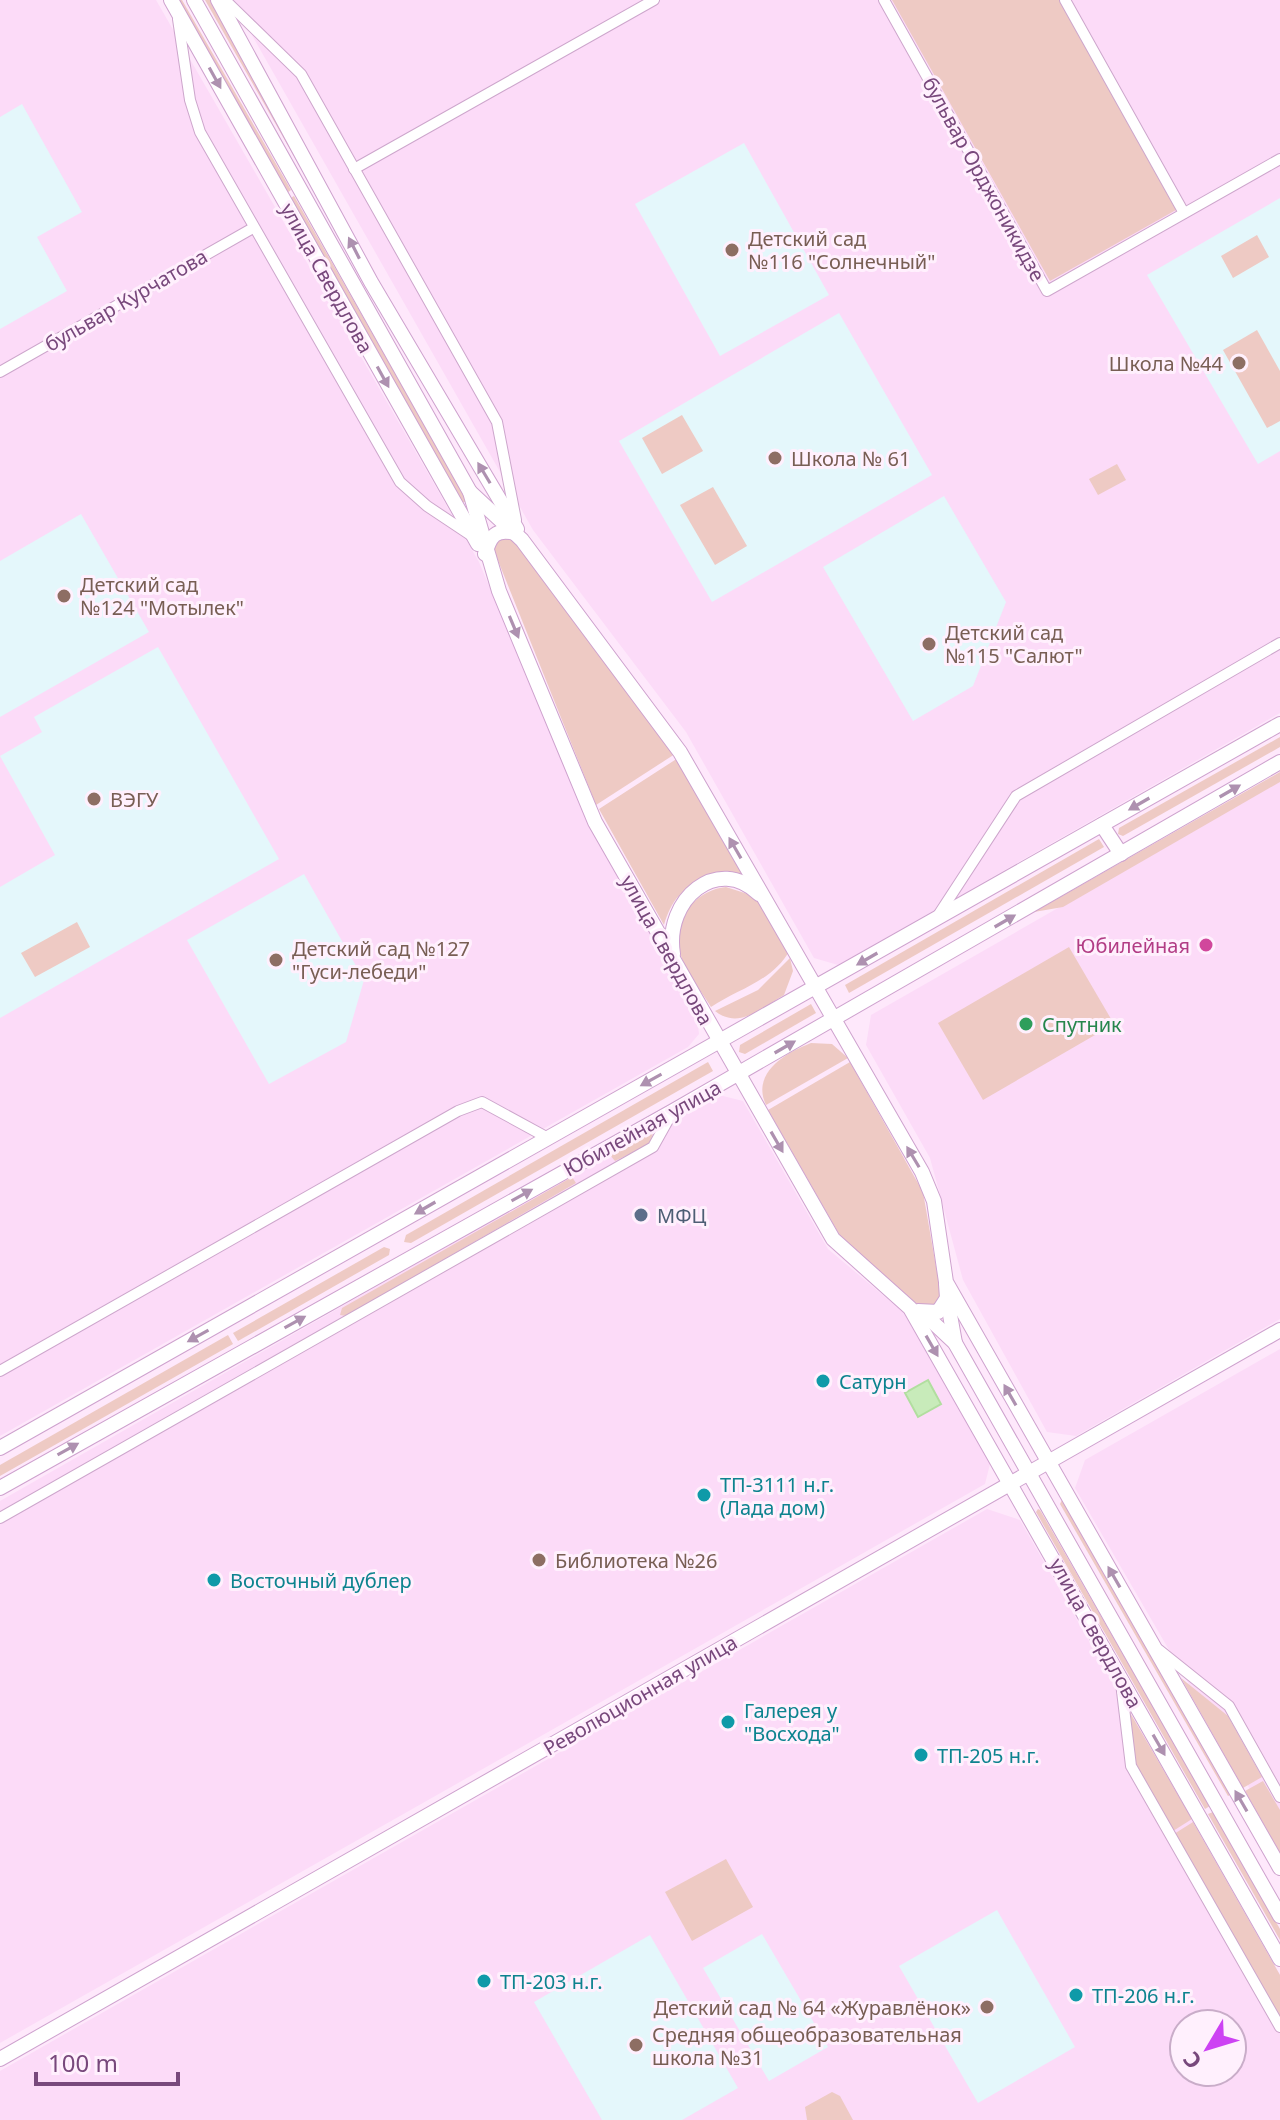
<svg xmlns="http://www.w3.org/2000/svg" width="1280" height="2120" font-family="'Noto Sans',sans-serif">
<rect width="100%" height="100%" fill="#fee8fb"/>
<!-- residential -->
<g fill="#fcdbf8" fill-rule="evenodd">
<polygon points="0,0 156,0 479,562 594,835 697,1017 699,1034 688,1047 0,1436"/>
<polygon points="232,0 1280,0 1280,713 838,965 814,958 686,732 533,530"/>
<polygon points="1280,781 1280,1319 1076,1436 1047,1432 963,1280 930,1158 866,1045 871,1015"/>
<polygon points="715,1094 743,1101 828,1249 903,1312 990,1464 985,1484 0,2043 0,1501"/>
<polygon points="1280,1349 1280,1841 1075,1488 1085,1460"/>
<path d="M 987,1509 L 1020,1520 L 1280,1975 L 1280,2120 L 0,2120 L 0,2071 ZM 1184,2024 L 1232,2024 L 1232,2072 L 1184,2072 Z"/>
</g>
<!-- education -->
<g fill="#e4f7fb">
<polygon points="22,104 82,212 37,237 67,291 0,329 0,117"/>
<polygon points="744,143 829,295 720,356 635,204"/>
<polygon points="1280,198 1280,451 1258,464 1147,275"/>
<polygon points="839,313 932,475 712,602 619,441"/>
<polygon points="944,496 1006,602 973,686 913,721 823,567"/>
<polygon points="81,514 149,632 0,717 0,561"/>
<polygon points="158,647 279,859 0,1018 0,887 55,855 0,756 42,732 34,717"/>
<polygon points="304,874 364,980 346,1042 269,1084 187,940"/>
<polygon points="997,1910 1075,2047 978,2103 899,1966"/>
<polygon points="762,1934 828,2047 769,2081 703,1968"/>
<polygon points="650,1935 738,2088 682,2120 602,2120 534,2002"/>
</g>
<!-- green -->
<g fill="#eecac4">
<polygon points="176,0 182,0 291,190 287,193"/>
<polygon points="205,0 211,0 312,178 308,181"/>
<polygon points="892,0 1059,0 1176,210 1050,281"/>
<polygon points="294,196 466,498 465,502 462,502 289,199"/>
<polygon points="1257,235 1269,257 1233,278 1221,256"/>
<polygon points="1257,330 1280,371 1280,421 1267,428 1223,350"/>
<polygon points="682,415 703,451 662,474 642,438"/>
<polygon points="1117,464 1126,480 1098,495 1089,479"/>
<polygon points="713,487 747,546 715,565 680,505"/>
<polygon points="512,537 675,754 596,805 493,548 494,538"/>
<polygon points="1280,737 1280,747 1123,836 1118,834 1119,828"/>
<path d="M 678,758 L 749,879 C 705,882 679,876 664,925 L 599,809 Z"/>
<polygon points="1280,772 1280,782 1063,907 1034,912"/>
<polygon points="1099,839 1104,847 849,993 845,985"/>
<path d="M 726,887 L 757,897 L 790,950 C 773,981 738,989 711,1007 C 701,991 685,971 680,953 C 670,921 695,890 726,887 Z"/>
<polygon points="77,922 90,947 35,977 21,953"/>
<polygon points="1069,947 1114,1024 983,1100 938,1023"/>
<path d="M 790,958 L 793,971 L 784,995 C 762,1008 739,1030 715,1011 L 758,990 Z"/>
<polygon points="811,1004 816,1013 745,1054 739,1052 740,1045"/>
<path d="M 811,1043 L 832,1044 L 848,1058 L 766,1105 C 751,1073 785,1053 811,1043 Z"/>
<polygon points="708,1062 713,1071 411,1243 404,1242 406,1235"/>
<polygon points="850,1062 923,1192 942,1301 924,1310 843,1241 768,1110"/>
<polygon points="654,1130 650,1144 615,1161 610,1155"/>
<polygon points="572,1177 576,1183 346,1316 340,1315 342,1308"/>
<polygon points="384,1247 390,1249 389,1255 238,1341 233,1333"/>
<polygon points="228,1335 233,1344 0,1476 0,1465"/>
<polygon points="1062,1500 1232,1794 1228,1796 1060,1504"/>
<polygon points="1038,1509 1040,1510 1210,1806 1205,1809 1036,1512"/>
<polygon points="1181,1678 1228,1716 1262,1777 1243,1788"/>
<polygon points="1129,1711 1192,1819 1173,1831 1136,1766"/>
<polygon points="1263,1781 1280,1810 1280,1853 1245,1791"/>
<polygon points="1213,1812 1280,1929 1280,1940 1208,1814"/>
<polygon points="1193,1822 1280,1975 1280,2019 1174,1834"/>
<polygon points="726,1859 753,1907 692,1941 665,1892"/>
<polygon points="832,2092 840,2096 853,2120 807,2120 805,2107"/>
</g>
<!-- water -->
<polygon fill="#c8ebba" stroke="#b1de9f" stroke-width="2" points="928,1380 941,1404 918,1417 905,1393"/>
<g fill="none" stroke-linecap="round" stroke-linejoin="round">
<!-- minor casing -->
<g stroke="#cda6cc" stroke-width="12">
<g id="minor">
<polyline points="225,0 301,74 497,422 516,520"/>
<polyline points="884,0 1047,291 1280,159"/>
<polyline points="1065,0 1184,213"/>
<polyline points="178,19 190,100 200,132 400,482 427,506 472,536"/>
<polyline points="354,169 654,0"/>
<polyline points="0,372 253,228"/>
<polyline points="939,914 1016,796 1280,643"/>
<polyline points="0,1371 458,1111 482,1102 548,1138"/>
<polyline points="0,1518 653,1147 672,1113"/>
<polyline points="1159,1650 1229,1706 1280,1797"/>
<polyline points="1121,1683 1131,1766 1280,2027"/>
</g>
</g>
<!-- secondary casing -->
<g stroke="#cea2ce" stroke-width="16">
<g id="secondary">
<polyline points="171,0 478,544"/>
<polyline points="194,0 470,492 499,591 595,822 833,1239 910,1308 1280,1959"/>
<polyline points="218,0 371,282 517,529"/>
<polyline points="470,492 522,540 680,752 922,1172 934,1201 946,1282 1280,1868"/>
<path d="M 485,554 C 490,537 495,528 515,533"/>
<polyline points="1102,825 1121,854"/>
<path d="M 673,954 C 664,899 718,854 759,894"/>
<polyline points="947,1298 955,1343"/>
<polyline points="918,1311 938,1312 947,1298 946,1284"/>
<polyline points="923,1313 955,1343 1280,1916"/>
<polyline points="0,1448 1280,724"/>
<polyline points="0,1488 673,1111 1280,762"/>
<polyline points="0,2059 1280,1330"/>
</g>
</g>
<!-- minor -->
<use href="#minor" stroke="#fff" stroke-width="10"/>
<!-- secondary -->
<use href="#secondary" stroke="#fff" stroke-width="14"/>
</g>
<!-- one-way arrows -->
<defs><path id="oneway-solid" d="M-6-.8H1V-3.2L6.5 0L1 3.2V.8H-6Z" transform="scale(2)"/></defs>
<g fill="#ae91b0">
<use href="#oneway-solid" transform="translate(215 78) rotate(61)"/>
<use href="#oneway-solid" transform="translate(354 248) rotate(-117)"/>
<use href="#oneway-solid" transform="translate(383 377) rotate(61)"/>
<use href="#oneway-solid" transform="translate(484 473) rotate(-121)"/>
<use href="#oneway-solid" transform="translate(514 627) rotate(67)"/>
<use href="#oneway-solid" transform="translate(1230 791) rotate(-30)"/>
<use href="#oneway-solid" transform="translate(1139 804) rotate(150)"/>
<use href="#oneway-solid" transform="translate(735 848) rotate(-120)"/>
<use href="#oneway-solid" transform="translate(1005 921) rotate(-30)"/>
<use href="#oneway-solid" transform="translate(867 959) rotate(150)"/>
<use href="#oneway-solid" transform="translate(785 1047) rotate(-30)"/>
<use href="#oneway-solid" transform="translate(651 1080) rotate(151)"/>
<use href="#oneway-solid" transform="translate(777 1142) rotate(60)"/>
<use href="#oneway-solid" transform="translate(913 1157) rotate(-121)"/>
<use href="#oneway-solid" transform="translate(522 1195) rotate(-29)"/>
<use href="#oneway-solid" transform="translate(425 1208) rotate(150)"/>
<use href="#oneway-solid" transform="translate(295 1322) rotate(-29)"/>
<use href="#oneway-solid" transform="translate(198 1336) rotate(151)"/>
<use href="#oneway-solid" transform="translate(932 1346) rotate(60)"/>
<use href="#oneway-solid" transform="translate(1010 1395) rotate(-120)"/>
<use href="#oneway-solid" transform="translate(68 1449) rotate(-29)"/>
<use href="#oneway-solid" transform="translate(1114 1577) rotate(-120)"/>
<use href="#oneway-solid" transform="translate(1159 1745) rotate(60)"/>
<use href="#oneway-solid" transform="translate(1241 1801) rotate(-120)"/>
</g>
<!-- markers -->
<g fill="#8d6e63" stroke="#fff0fd" stroke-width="3">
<circle cx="732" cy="250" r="8"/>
<circle cx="1239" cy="363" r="8"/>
<circle cx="775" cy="458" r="8"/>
<circle cx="64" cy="596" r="8"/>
<circle cx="929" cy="644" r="8"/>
<circle cx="94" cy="799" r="8"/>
<circle cx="276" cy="960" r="8"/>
<circle cx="539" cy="1560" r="8"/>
<circle cx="987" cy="2007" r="8"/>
<circle cx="636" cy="2045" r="8"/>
</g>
<circle fill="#d1479c" stroke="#fff0fd" stroke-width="3" cx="1206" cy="945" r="8"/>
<circle fill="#2e9e5b" stroke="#fff0fd" stroke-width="3" cx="1026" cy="1024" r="8"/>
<circle fill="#5c6f8a" stroke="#fff0fd" stroke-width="3" cx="641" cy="1215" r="8"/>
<g fill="#0f9aa8" stroke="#fff0fd" stroke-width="3">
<circle cx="823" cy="1381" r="8"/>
<circle cx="704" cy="1495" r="8"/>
<circle cx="214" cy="1580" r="8"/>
<circle cx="728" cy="1722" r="8"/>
<circle cx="921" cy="1755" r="8"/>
<circle cx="484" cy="1981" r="8"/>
<circle cx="1076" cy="1995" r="8"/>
</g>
<g text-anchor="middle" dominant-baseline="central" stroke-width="6" stroke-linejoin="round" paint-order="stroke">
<!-- street labels -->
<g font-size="20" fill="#78487c" stroke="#fff0fd">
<text transform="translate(984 179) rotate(61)">бульвар Орджоникидзе</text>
<text transform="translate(327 278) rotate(61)">улица Свердлова</text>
<text transform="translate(126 300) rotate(-30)">бульвар Курчатова</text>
<text transform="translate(667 950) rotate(61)">улица Свердлова</text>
<text transform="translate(642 1128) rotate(-29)">Юбилейная улица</text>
<text transform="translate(1096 1633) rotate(61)">улица Свердлова</text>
<text transform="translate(640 1695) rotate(-30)">Революционная улица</text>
</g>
<!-- education labels -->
<g font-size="20" fill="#785e54" stroke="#fff0fd" text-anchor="start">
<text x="748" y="238">Детский сад<tspan x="748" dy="23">№116 "Солнечный"</tspan></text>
<text x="1223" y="363" text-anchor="end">Школа №44</text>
<text x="791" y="458">Школа № 61</text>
<text x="80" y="584">Детский сад<tspan x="80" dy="23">№124 "Мотылек"</tspan></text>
<text x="945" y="632">Детский сад<tspan x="945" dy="23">№115 "Салют"</tspan></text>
<text x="110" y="799">ВЭГУ</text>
<text x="292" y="948">Детский сад №127<tspan x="292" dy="23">"Гуси-лебеди"</tspan></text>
<text x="555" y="1560">Библиотека №26</text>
<text x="971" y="2007" text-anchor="end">Детский сад № 64 «Журавлёнок»</text>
<text x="652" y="2034">Средняя общеобразовательная<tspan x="652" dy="23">школа №31</tspan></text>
</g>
<!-- hotel labels -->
<g font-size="20" fill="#b23c85" stroke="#fff0fd" text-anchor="end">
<text x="1190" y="945">Юбилейная</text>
</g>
<!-- leisure labels -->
<g font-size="20" fill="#27864d" stroke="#fff0fd" text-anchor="start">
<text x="1042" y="1024">Спутник</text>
</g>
<!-- service labels -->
<g font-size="20" fill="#4e5e75" stroke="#fff0fd" text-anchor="start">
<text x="657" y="1215">МФЦ</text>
</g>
<!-- culture labels -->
<g font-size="20" fill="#0d838f" stroke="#fff0fd" text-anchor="start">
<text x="839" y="1381">Сатурн</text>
<text x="720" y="1484">ТП-3111 н.г.<tspan x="720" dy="23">(Лада дом)</tspan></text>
<text x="230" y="1580">Восточный дублер</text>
<text x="744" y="1710">Галерея у<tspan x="744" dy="23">"Восхода"</tspan></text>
<text x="937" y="1755">ТП-205 н.г.</text>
<text x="500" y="1981">ТП-203 н.г.</text>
<text x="1092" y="1995">ТП-206 н.г.</text>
</g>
</g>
<!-- north arrow -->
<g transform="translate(1208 2048) rotate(232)"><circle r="38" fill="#fff0fd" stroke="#c9adc9" stroke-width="2"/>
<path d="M0-6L14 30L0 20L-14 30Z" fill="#cd42f3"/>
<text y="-12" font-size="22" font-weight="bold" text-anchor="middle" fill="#78487c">С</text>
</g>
<!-- scale -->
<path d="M36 2072v12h142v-12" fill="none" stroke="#78487c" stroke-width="4"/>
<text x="48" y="2072" font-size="24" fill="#78487c" stroke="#fff0fd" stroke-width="6" paint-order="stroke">100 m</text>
</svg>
